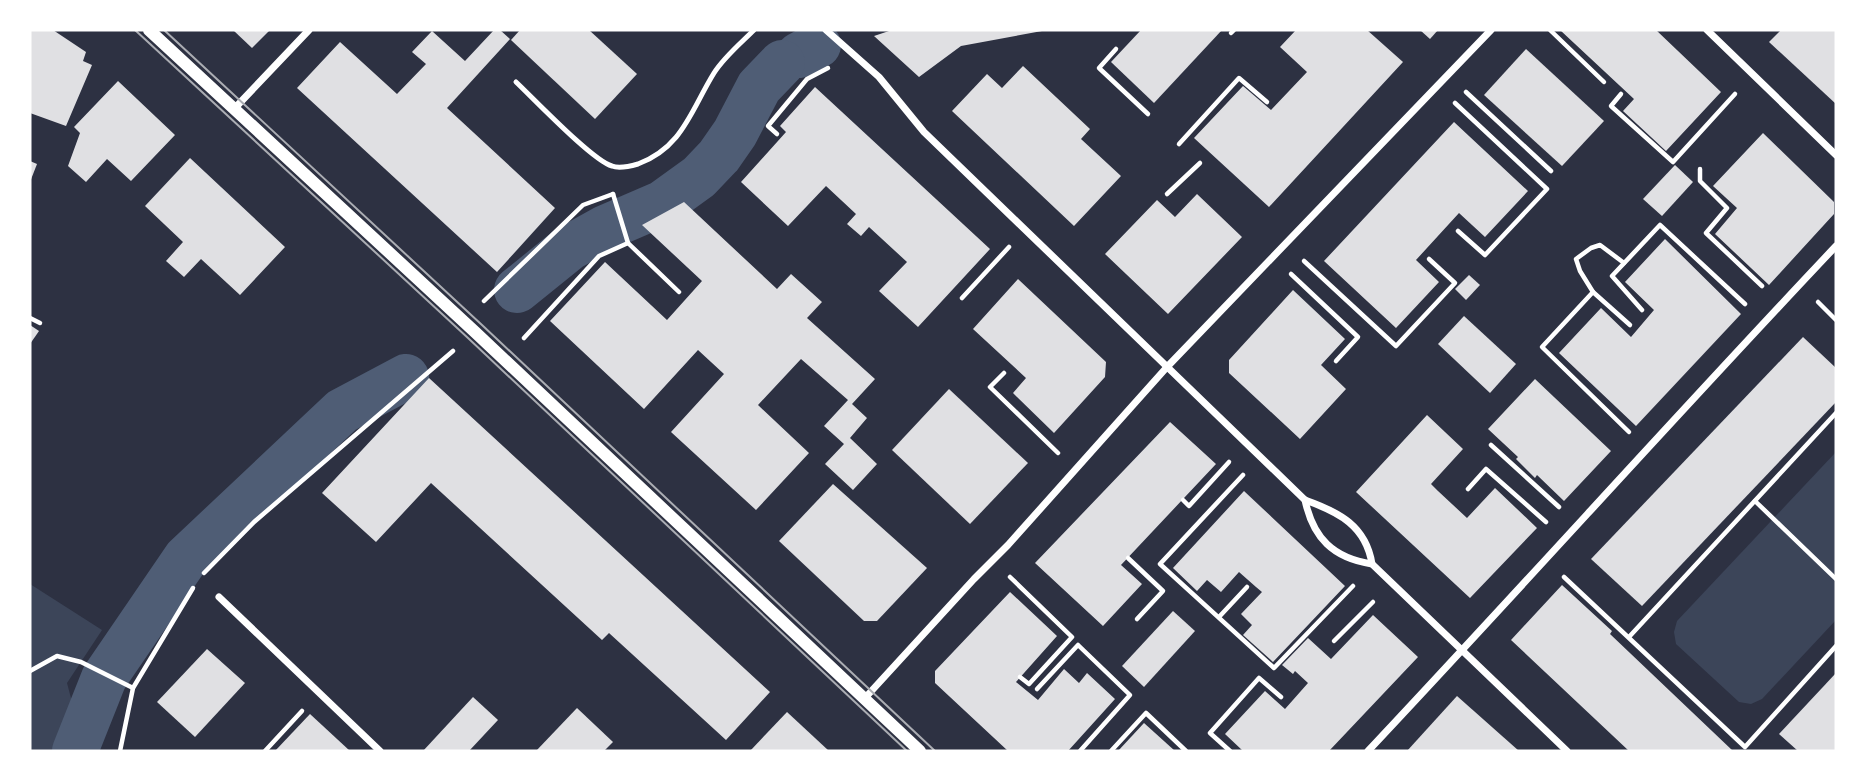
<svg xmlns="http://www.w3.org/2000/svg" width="1866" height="781" font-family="Figtree,sans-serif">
<rect width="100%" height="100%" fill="#2d3142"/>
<!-- green -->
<g fill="#3c4559">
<polygon points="1836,452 1836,620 1762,699 1751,704 1739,702 1676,644 1674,632 1677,621"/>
<polygon points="30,584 102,630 67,683 85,751 30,751"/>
</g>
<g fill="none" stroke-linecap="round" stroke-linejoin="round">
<!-- canal -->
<g stroke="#4f5d75" stroke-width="46">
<polyline points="799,55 818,45"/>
<polyline points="517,290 569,248 605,228 663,203 699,177 719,156 735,133 759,87 782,63"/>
<polyline points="75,751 104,678 186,558 342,411 406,377"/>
</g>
</g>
<!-- building -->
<g fill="#e0e0e3">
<polygon points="30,30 53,30 86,52 83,61 92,65 66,126 30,113"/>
<polygon points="233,30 270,30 252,48"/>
<polygon points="494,30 500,30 510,39 447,108 555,208 497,272 297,88 340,42 397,94 426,64 412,52 432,31 465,61"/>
<polygon points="520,30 589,30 637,74 595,119 511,40"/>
<polygon points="892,30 1042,30 1042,31 961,46 919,77 874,36"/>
<polygon points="1141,30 1222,30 1154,103 1111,62"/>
<polygon points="1296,30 1367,30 1403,62 1269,207 1194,138 1243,86 1271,110 1307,72 1280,47"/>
<polygon points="1420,30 1438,30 1430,39"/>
<polygon points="1560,30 1656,30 1721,92 1666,151 1623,111 1634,99"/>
<polygon points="1781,30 1836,30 1836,104 1769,42"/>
<polygon points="1526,49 1604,121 1562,166 1484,95"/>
<polygon points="1023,66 1090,129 1081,139 1121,176 1074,226 952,111 987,74 1002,88"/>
<polygon points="118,81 175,135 131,181 107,159 86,182 68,166 80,133 74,127"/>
<polygon points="815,87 990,249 918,327 879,291 907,262 869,227 861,236 847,224 856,214 826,186 788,226 741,182 786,132 780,126"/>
<polygon points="1454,122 1528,191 1485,237 1459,213 1416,260 1439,282 1396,328 1324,261"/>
<polygon points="1763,133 1834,202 1834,214 1769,285 1715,234 1737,208 1713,186"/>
<polygon points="190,158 285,247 240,295 201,259 184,277 166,261 183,242 145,206"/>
<polygon points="30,161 37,164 30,182"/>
<polygon points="1675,165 1693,182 1662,216 1643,199"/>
<polygon points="1197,194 1242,237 1168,314 1105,254 1157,200 1175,217"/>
<polygon points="684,202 777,289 791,274 822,302 807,318 875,379 852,404 867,418 850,438 877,464 853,490 825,464 844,444 824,426 848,400 801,359 758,405 809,453 756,510 671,432 724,374 698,350 644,409 550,321 605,262 667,320 702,281 642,225"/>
<polygon points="1665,239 1741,314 1636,426 1559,353 1601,308 1631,337 1654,310 1625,282"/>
<polygon points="1469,275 1480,285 1466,300 1455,289"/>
<polygon points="1018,279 1106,362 1105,377 1054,433 1013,393 1026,378 973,329"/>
<polygon points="1293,290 1345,339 1321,365 1346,389 1300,439 1229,373 1229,360"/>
<polygon points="1464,316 1516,364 1490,393 1438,344"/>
<polygon points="30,325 39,331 30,344"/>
<polygon points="1803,337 1836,368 1836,402 1642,606 1591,559"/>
<polygon points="429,378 770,692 726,740 609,633 602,640 431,483 376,542 322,493"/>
<polygon points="1535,379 1611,451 1564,501 1537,475 1535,478 1516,459 1518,457 1488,429"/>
<polygon points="949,389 1028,463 970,524 892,450"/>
<polygon points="1427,415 1463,449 1431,484 1438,491 1467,518 1495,488 1537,528 1470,598 1356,492"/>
<polygon points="1170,422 1216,464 1121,565 1142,584 1103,626 1035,563"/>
<polygon points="833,484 927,568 877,621 864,621 779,541"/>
<polygon points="1244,491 1345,586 1273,662 1243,635 1252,625 1241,614 1262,592 1256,587 1239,572 1221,592 1207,580 1197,591 1173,568"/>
<polygon points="1562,585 1612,631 1610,634 1733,751 1629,751 1511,640"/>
<polygon points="1010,592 1057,636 1016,682 1038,700 1064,669 1079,683 1087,673 1115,699 1068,751 1008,751 935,683 935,671"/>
<polygon points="1173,611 1195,631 1144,687 1122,666"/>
<polygon points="1373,615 1418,657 1329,751 1243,751 1225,734 1265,691 1285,709 1308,683 1295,671 1293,674 1282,665 1308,638 1331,659"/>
<polygon points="207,649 245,683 195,737 157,702"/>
<polygon points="1836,673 1836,751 1798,751 1779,734"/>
<polygon points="1457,696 1519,751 1407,751"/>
<polygon points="473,697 498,720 469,751 423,751"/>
<polygon points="577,708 613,742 604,751 536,751"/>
<polygon points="787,712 829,751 750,751"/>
<polygon points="310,714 350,751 275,751"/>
<polygon points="1144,723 1175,751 1118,751"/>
</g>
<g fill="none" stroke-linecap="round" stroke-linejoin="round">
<!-- path -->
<g stroke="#fff" stroke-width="4.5">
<polyline points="1550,30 1604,82"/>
<polyline points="1231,33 1234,30"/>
<polyline points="1116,49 1099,68 1148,114"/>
<polyline points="1466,92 1551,171"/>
<polyline points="1621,94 1611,106 1673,162 1735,94"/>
<polyline points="1455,103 1547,189 1485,255 1458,231"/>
<polyline points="777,134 768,126 807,79 828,68"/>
<polyline points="1179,144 1239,78 1267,102"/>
<polyline points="1700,169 1700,181 1727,208 1706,233 1762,286"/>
<polyline points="613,194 628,243"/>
<polyline points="1167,194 1200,163"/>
<polyline points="1304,261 1396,346 1455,283 1429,259"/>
<polyline points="1291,274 1358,337 1336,361"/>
<polyline points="1593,292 1580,271 1576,259 1591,248 1600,245 1624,263"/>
<polyline points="962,298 1009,247"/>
<polyline points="484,301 583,205 613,194"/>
<polyline points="1818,302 1836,320"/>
<polyline points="1642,310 1612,276 1660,225 1745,304"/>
<polyline points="30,318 40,323"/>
<polyline points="524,338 599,256 628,243 679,292"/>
<polyline points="1004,373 990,387 1058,453"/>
<polyline points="1629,432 1542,347 1593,292 1630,325"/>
<polyline points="1491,445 1559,507"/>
<polyline points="1243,475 1160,564 1274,668 1353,586"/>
<polyline points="1468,489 1486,469 1546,522"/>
<polyline points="1183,500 1189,506 1229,462"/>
<polyline points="1755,501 1836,579"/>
<polyline points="1128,558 1163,591 1137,619"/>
<polyline points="204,573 254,522 453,351"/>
<polyline points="1010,577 1072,637 1029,684 1020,677"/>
<polyline points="1564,577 1745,747 1836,646"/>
<polyline points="1219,617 1247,587"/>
<polyline points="1629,637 1836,413"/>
<polyline points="1334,641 1373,602"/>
<polyline points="30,671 57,656 81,662 133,688"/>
<polyline points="1037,689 1078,645 1130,695 1080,751"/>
<polyline points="120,751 133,688 193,588"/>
<polyline points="265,751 302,711"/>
<polyline points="1111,751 1146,713 1186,751"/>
<polyline points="1230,751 1210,733 1259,678 1281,697"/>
</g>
<!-- service -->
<path stroke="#fff" stroke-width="5" d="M 516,82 C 534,99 593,161 612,166 C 619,169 631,166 638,164 C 683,147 691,110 714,73 C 724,57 741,43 754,30"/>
<!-- minor -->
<g stroke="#fff" stroke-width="7">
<path d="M 826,30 L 879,77 L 924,132 L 1305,500 C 1339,512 1366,526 1372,564"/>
<polyline points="1707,30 1836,155"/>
<polyline points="234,109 309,30"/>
<path d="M 1305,500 C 1313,538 1333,558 1372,564 L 1567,751"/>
<polyline points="219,597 380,751"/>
<polyline points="865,698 974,579 1008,545 1167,367 1491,30"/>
<path d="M 1368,751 C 1525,584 1678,413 1836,246"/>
</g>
<!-- tertiary -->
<polyline stroke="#fff" stroke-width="12" points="149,30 475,332 920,751"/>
<!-- tram -->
<g stroke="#abadb3" stroke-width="2">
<polyline points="135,30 468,338 907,751"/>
<polyline points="164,30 482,325 935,751"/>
</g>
</g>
<!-- border -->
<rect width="1866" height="781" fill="none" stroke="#ffffff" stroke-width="63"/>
</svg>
